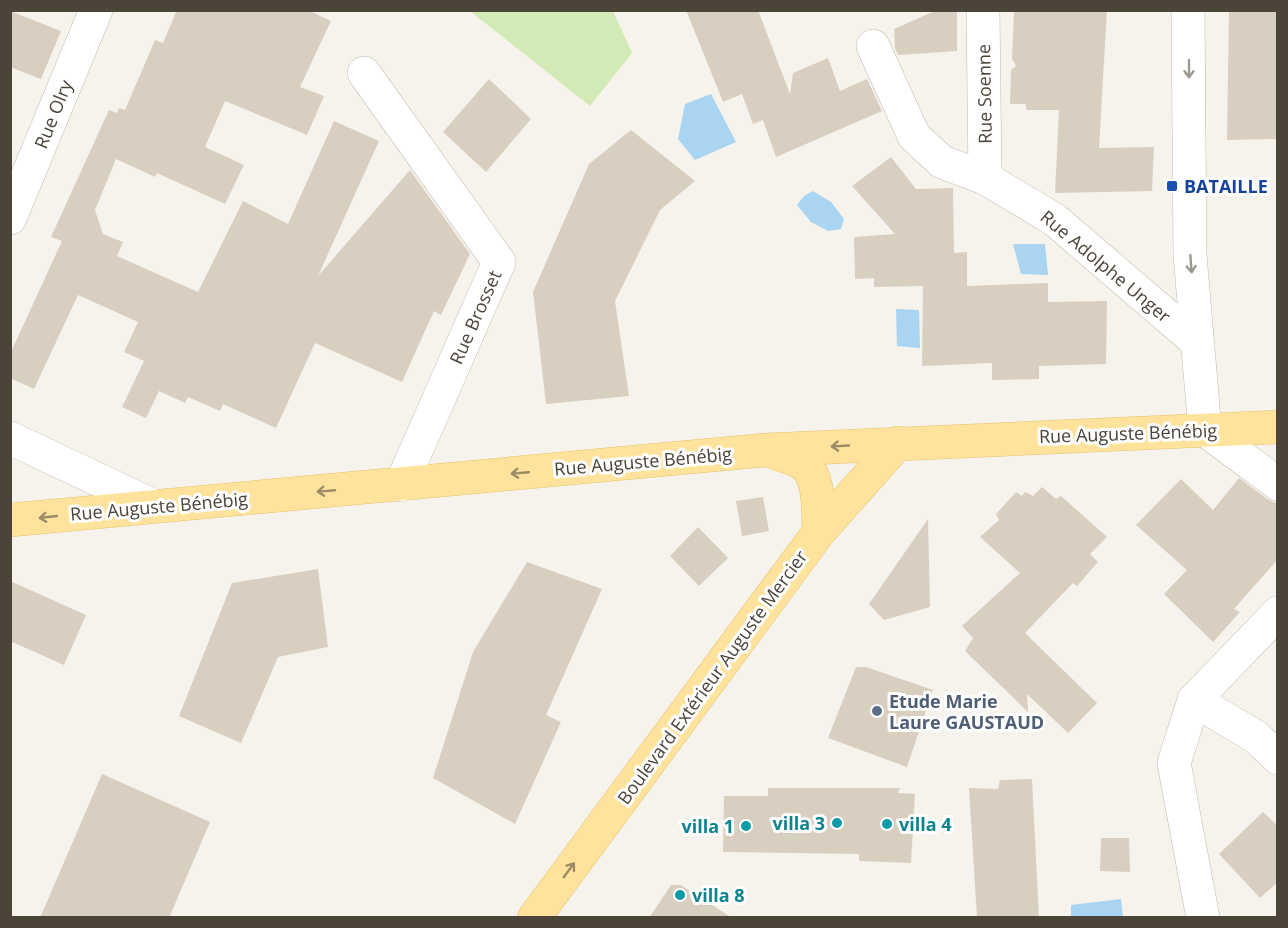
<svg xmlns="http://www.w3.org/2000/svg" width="1288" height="928" font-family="'Open Sans',sans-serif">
<rect width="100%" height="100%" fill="#f6f3ec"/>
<!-- green -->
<polygon fill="#d2eab5" points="470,11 613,11 632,53 590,106"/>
<!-- water -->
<g fill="#a9d4f2">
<polygon points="711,94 736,142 695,160 678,139 685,104"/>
<polygon points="813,191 831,202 844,219 841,229 828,231 811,222 797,205 804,196"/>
<polygon points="1013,244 1045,244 1048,275 1021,274"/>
<polygon points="896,309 919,310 920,348 897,346"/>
<polygon points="1121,899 1123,917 1071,917 1071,905"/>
</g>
<!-- building -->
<g fill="#d8cfc1">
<polygon points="177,10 308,10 331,21 300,87 324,96 307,135 225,101 205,147 244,165 225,204 157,173 155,177 116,159 95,210 103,234 123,242 117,256 198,292 243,201 288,224 334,121 379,141 318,276 410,170 470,254 441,315 434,311 402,382 315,343 276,428 223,404 220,411 188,397 185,403 159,391 146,418 122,407 144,361 124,352 138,322 78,295 34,389 10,378 10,354 62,241 51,237 109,110 117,113 119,108 125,110 155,40 163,43"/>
<polygon points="686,10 758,10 790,94 793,73 828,58 840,91 867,79 882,111 776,157 763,120 753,124 742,94 723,102"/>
<polygon points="937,10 957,10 957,51 898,55 895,48 894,29"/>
<polygon points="1014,10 1107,10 1099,148 1154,147 1152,191 1055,193 1059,110 1026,110 1026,104 1010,104 1011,70 1016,66 1012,59"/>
<polygon points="1229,10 1278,10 1278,139 1227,140"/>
<polygon points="10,11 61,31 41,79 10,67"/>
<polygon points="489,79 531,119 486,172 443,132"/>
<polygon points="631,130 695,181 660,210 615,301 629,396 546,404 533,292 589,164"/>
<polygon points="891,157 916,189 953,188 954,253 967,252 967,286 1048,283 1048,302 1107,301 1106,364 1039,366 1039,379 992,380 992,363 922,366 923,286 874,287 874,278 855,279 854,237 895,234 852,186"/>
<polygon points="1239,478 1267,499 1278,504 1278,559 1234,609 1240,612 1213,642 1164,594 1187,570 1136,525 1181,479 1213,510"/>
<polygon points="1042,487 1056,499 1061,496 1107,537 1090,554 1098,562 1077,586 1073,583 1025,633 1097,703 1068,733 1027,694 1028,712 965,651 973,638 962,626 1020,573 980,537 999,520 996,514 1016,492 1022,496 1025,492 1033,496"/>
<polygon points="763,497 769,531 742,536 736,501"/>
<polygon points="928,519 930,607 884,620 869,604"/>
<polygon points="698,527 728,558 699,586 670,556"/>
<polygon points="527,562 602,589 546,715 561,722 515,824 433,778 473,652"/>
<polygon points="318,569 328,647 278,657 241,743 179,716 232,583"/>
<polygon points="10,581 86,615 64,665 10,641"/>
<polygon points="856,667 866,667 933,690 907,767 828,738"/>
<polygon points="102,774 210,822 169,918 40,918"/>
<polygon points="1032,779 1039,918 977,918 969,788 998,789 1000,780"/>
<polygon points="768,788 900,788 898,793 915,794 911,863 859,861 859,854 723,852 724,796 768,796"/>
<polygon points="1263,812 1278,826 1278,882 1260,898 1219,854"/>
<polygon points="1101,838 1129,838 1130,872 1100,871"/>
<polygon points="671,885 681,885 732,918 649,918"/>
</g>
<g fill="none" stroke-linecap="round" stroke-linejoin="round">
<!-- minor casing -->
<g stroke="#c2bbae" stroke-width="34">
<g id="minor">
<polyline points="983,10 985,178"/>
<polyline points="1188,10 1190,255 1205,430 1278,484"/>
<polyline points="873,46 914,136 942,162 985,178 1055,220 1196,341"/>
<polyline points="364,73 499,262 401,485"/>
<polyline points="10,218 96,10"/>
<polyline points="10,438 154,506"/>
<polyline points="1194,700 1256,737 1278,758"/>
<polyline points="1203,918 1174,763 1194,700 1278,613"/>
</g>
</g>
<!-- major casing -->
<g stroke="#e6c16a" stroke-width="34">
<g id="major">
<path d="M 771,451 C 782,456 802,459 809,470 C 820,486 818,513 819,532"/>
<polyline points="10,520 766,450 1278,427"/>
<polyline points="534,918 819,532 898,443"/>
</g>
</g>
<!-- minor -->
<use href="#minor" stroke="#fff" stroke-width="33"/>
<!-- major -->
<use href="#major" stroke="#ffe39c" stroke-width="33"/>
</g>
<!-- one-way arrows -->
<defs><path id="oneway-shaft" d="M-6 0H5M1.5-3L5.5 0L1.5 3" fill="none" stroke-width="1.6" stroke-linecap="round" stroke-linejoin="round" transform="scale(1.5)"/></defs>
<g stroke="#9c9892">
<use href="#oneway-shaft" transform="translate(1189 69) rotate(90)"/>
<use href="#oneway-shaft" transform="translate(1191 264) rotate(86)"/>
</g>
<g stroke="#9c8c66">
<use href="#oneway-shaft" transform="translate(840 446) rotate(177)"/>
<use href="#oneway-shaft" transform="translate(520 473) rotate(175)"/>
<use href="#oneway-shaft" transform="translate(326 491) rotate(175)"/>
<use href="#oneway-shaft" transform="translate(48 517) rotate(174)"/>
<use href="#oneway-shaft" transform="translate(569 870) rotate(-54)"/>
</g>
<!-- markers -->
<rect fill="#1a4fb4" stroke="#fff" stroke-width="2" x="1166" y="180" width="12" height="12" rx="3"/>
<circle fill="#5c6f8a" stroke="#fff" stroke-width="2" cx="877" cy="711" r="6"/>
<g fill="#0f9aa8" stroke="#fff" stroke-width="2">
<circle cx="837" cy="823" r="6"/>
<circle cx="887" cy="824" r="6"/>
<circle cx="746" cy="826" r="6"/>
<circle cx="680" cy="895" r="6"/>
</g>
<g text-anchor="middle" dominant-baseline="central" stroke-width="6" stroke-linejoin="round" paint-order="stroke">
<!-- street labels -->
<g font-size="18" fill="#4b4439" stroke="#fff">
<text transform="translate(984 94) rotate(-91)">Rue Soenne</text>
<text transform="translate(53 114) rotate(-68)">Rue Olry</text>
<text transform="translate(1106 266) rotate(40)">Rue Adolphe Unger</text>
<text transform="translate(475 317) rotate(-66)">Rue Brosset</text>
<text transform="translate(1128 433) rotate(-2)">Rue Auguste Bénébig</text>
<text transform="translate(643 461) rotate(-5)">Rue Auguste Bénébig</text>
<text transform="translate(159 506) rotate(-5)">Rue Auguste Bénébig</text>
<text transform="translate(712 677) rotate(-54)">Boulevard Extérieur Auguste Mercier</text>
</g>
<!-- transit labels -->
<g font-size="18" font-weight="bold" fill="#164399" stroke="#fff" text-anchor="start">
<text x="1184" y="186">BATAILLE</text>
</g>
<!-- service labels -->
<g font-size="18" font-weight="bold" fill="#4e5e75" stroke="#fff" text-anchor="start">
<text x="889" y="701">Etude Marie<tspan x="889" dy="21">Laure GAUSTAUD</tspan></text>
</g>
<!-- culture labels -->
<g font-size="18" font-weight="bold" fill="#0d838f" stroke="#fff" text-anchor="end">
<text x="825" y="823">villa 3</text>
<text x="899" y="824" text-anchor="start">villa 4</text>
<text x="734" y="826">villa 1</text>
<text x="692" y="895" text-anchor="start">villa 8</text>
</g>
</g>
<!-- border -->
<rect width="1288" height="928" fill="none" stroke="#4b4439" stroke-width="24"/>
</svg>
